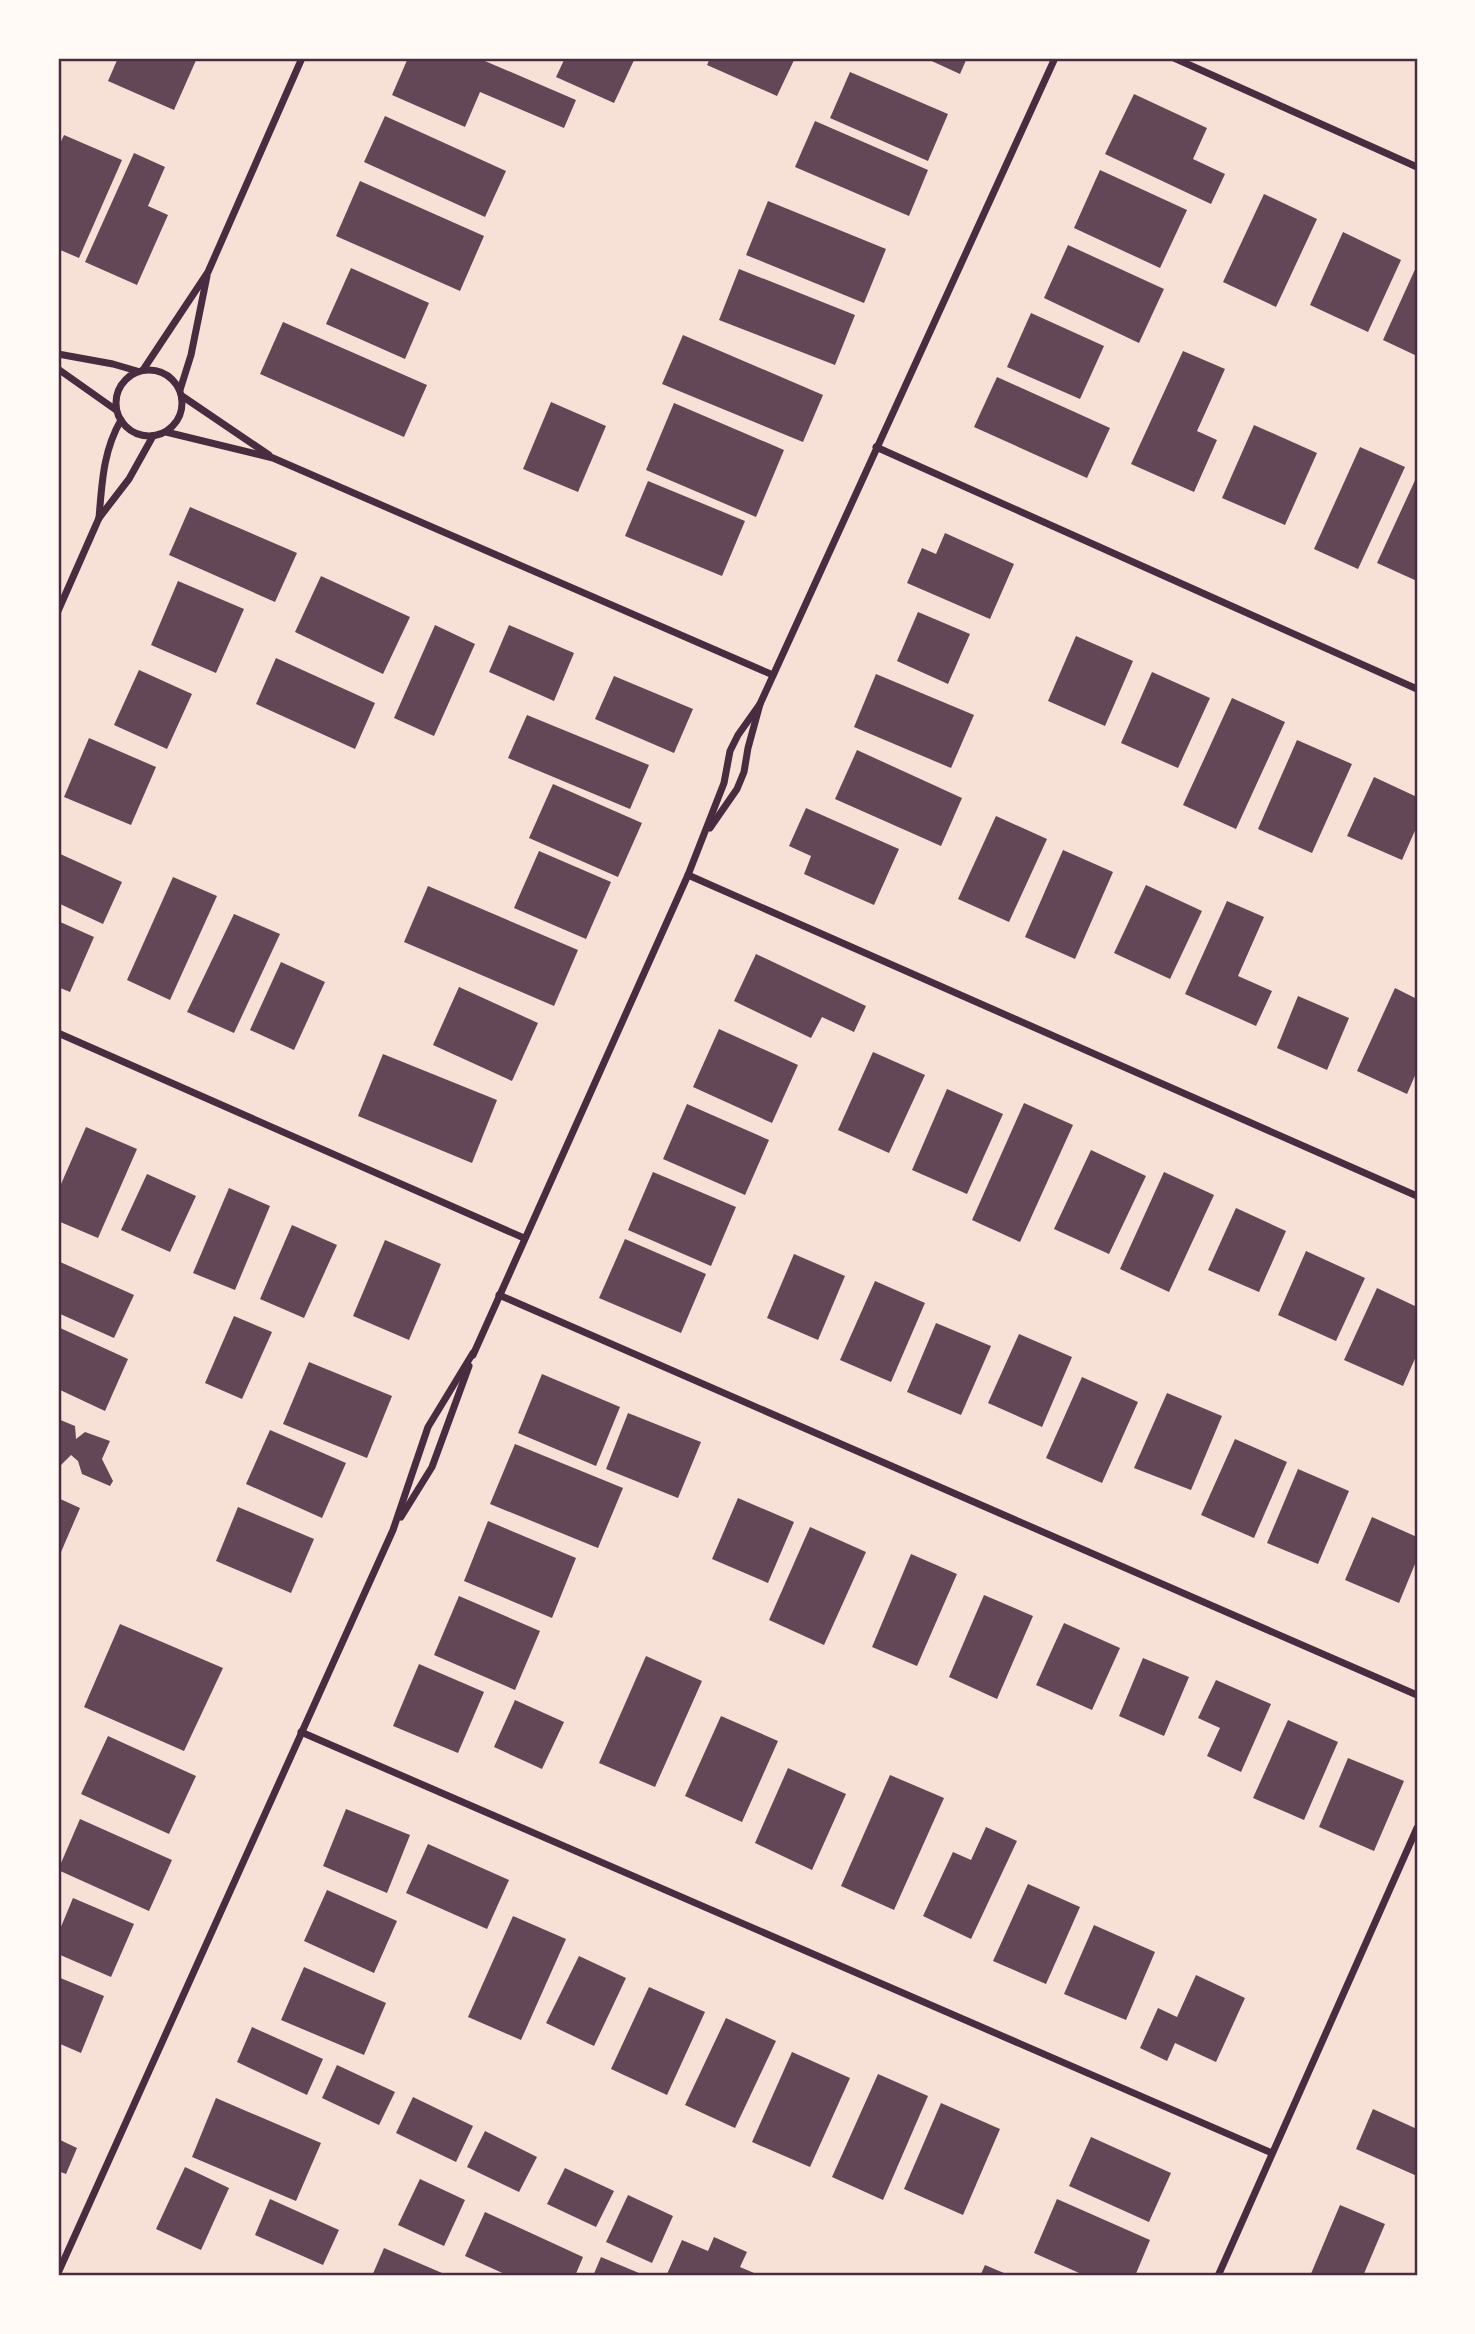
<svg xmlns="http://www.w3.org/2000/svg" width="1475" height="2334" font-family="Lato,sans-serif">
<rect width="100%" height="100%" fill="#f7e1d7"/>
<!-- building -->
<g fill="#644757">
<polygon points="118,58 197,58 174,110 108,81"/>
<polygon points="408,58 478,58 576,100 564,128 480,92 465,127 392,95"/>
<polygon points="565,58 635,58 614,103 556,77"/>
<polygon points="710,58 795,58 777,96 707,65"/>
<polygon points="925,58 967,58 960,74"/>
<polygon points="850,72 948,114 928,161 830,118"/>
<polygon points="1134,94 1207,128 1193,159 1225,174 1211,204 1105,154"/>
<polygon points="385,116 506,171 485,217 364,162"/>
<polygon points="815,121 928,170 909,216 795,167"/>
<polygon points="64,135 122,160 79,258 58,249 58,148"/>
<polygon points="134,153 165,167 148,206 168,215 137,285 85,262"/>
<polygon points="1100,170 1187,210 1160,268 1074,228"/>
<polygon points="360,181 484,236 460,291 336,236"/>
<polygon points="1264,194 1317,219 1276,307 1223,282"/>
<polygon points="768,201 886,249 864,303 746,255"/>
<polygon points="1343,232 1401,260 1368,332 1310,305"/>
<polygon points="1068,245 1164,289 1139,343 1044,298"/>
<polygon points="1417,265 1417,356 1383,340"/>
<polygon points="351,268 429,303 405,359 326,324"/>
<polygon points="739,269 855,315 835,365 719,320"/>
<polygon points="1031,313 1104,346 1080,399 1007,367"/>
<polygon points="283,322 427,385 404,437 260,374"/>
<polygon points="683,335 823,395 803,442 662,384"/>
<polygon points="1183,351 1225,369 1197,431 1217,440 1194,492 1131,464"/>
<polygon points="997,377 1110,428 1087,478 974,427"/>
<polygon points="551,402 606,426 578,492 523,469"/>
<polygon points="674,403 784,450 756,517 646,470"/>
<polygon points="1254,425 1317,453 1285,525 1222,498"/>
<polygon points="1360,447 1405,467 1358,569 1314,549"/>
<polygon points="1417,476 1417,581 1377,563"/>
<polygon points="648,481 745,521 722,576 625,536"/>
<polygon points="190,507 297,553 275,602 169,555"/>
<polygon points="945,533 1014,564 990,619 907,583 922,548 936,554"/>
<polygon points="321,576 410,617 383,674 295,632"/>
<polygon points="178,581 244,609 216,673 151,645"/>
<polygon points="918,612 970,634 948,684 897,661"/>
<polygon points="435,625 475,644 434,736 394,718"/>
<polygon points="509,625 574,653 554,701 489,672"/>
<polygon points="1076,636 1133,661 1105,726 1048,701"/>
<polygon points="276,658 375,703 355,749 256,704"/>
<polygon points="139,670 192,694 167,749 114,725"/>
<polygon points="1152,672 1210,698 1178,768 1121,743"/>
<polygon points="876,674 974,715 951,768 854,727"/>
<polygon points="614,676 693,709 674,753 595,719"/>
<polygon points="1232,698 1285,722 1236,829 1183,805"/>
<polygon points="527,715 649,765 630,809 508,758"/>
<polygon points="89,738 156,767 131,825 64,797"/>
<polygon points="1297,740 1352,764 1312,853 1258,829"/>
<polygon points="857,750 962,798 941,846 835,799"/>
<polygon points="1374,777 1417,797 1417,826 1402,860 1347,836"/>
<polygon points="553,784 642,823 618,877 529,838"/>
<polygon points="806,808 899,849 874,905 804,874 811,856 789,846"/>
<polygon points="996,816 1047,839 1009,922 958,899"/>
<polygon points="1063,850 1113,872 1075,959 1025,937"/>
<polygon points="539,851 611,882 586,939 514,908"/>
<polygon points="58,853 122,882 103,924 58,903"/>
<polygon points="173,877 217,896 170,1000 127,980"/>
<polygon points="1146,885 1202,911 1170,979 1114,953"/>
<polygon points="428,886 578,950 554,1006 404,942"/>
<polygon points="1227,901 1264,917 1238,976 1272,991 1256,1026 1185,994"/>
<polygon points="234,914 280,934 234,1033 187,1012"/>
<polygon points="58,921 94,937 70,992 58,987"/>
<polygon points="756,954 866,1006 854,1032 822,1017 811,1038 734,1001"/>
<polygon points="281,962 325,982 294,1050 250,1030"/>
<polygon points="459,987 538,1023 512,1081 433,1045"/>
<polygon points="1395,988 1417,999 1417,1071 1407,1094 1357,1071"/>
<polygon points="1298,996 1349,1018 1327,1070 1277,1048"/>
<polygon points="719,1029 798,1065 772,1123 693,1087"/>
<polygon points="873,1052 925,1075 889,1153 838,1130"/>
<polygon points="383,1054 497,1100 472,1163 358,1116"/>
<polygon points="947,1089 1003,1114 967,1194 912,1170"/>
<polygon points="1024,1103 1073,1125 1020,1242 972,1220"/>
<polygon points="687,1104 769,1140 745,1195 663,1159"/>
<polygon points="86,1127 137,1149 98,1238 58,1221 58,1191"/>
<polygon points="1091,1150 1146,1176 1109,1254 1054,1229"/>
<polygon points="653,1172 736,1207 711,1266 628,1230"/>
<polygon points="1164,1172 1214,1195 1169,1292 1120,1269"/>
<polygon points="147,1174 196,1196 170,1252 121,1230"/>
<polygon points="229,1188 270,1206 235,1290 193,1273"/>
<polygon points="1236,1208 1286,1231 1259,1292 1208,1270"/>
<polygon points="292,1225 337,1245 304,1318 260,1299"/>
<polygon points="625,1239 706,1274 681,1333 599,1298"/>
<polygon points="385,1240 441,1264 409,1340 353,1316"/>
<polygon points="1306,1251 1365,1278 1336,1341 1278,1315"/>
<polygon points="794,1254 845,1276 818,1340 767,1318"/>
<polygon points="58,1261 134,1295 114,1338 58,1313"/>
<polygon points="875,1281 925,1303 891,1382 840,1360"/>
<polygon points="1377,1288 1417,1307 1417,1354 1403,1386 1344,1360"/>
<polygon points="234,1316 272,1332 242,1399 205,1383"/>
<polygon points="936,1323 991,1346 961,1415 907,1392"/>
<polygon points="58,1327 128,1359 105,1411 58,1389"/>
<polygon points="1019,1334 1072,1357 1042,1427 988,1403"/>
<polygon points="309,1362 392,1396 367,1458 283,1424"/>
<polygon points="542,1374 620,1407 596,1466 518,1433"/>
<polygon points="1082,1377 1138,1402 1102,1483 1046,1458"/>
<polygon points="1167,1393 1222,1416 1191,1490 1134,1468"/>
<polygon points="628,1413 701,1442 678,1498 606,1469"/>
<polygon points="58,1419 75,1426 76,1439 85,1432 110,1441 102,1459 113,1481 110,1486 82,1474 78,1461 71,1455 58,1468"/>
<polygon points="270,1430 346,1463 322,1518 246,1484"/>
<polygon points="1235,1439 1287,1462 1254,1538 1201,1515"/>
<polygon points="515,1444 623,1488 598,1548 490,1504"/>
<polygon points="1298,1469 1349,1491 1318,1564 1267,1543"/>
<polygon points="58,1498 80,1508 58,1559"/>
<polygon points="738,1498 794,1522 768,1583 712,1559"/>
<polygon points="238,1507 314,1539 291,1593 216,1561"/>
<polygon points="1372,1517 1417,1537 1417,1559 1399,1603 1345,1580"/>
<polygon points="488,1521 576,1558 552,1618 464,1581"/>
<polygon points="810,1527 866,1552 824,1645 769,1620"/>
<polygon points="911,1554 957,1574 917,1666 872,1647"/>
<polygon points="984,1595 1033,1616 997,1699 949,1677"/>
<polygon points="459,1596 540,1631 515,1690 434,1655"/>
<polygon points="1064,1623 1120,1648 1092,1710 1036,1685"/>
<polygon points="120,1624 223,1668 184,1751 84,1707"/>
<polygon points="646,1656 702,1681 655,1787 599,1763"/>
<polygon points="1143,1658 1189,1677 1164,1736 1119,1716"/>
<polygon points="419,1664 484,1692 458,1753 393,1726"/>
<polygon points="1216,1680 1271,1704 1241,1772 1207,1756 1220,1728 1198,1718"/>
<polygon points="515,1700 564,1722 542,1769 494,1747"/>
<polygon points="721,1716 778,1741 742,1822 685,1796"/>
<polygon points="1288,1720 1338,1742 1304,1820 1253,1798"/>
<polygon points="108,1736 196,1776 169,1834 81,1794"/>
<polygon points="1348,1758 1404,1781 1374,1851 1319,1827"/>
<polygon points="788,1768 846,1794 812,1870 755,1843"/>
<polygon points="890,1775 944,1798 894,1910 841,1886"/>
<polygon points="346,1809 410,1835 387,1893 323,1866"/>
<polygon points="80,1819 172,1860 149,1911 58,1870"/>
<polygon points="986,1827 1017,1841 971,1939 923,1916 953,1852 971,1860"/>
<polygon points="428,1844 509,1880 487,1929 406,1893"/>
<polygon points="1028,1884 1080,1907 1046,1984 993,1961"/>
<polygon points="327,1890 397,1921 374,1973 304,1941"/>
<polygon points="73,1898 134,1924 111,1977 58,1954 58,1934"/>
<polygon points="513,1916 566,1939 521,2040 468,2017"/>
<polygon points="1094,1925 1155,1952 1126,2020 1064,1994"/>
<polygon points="579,1956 626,1978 594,2046 546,2023"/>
<polygon points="304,1967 386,2003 364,2055 281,2020"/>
<polygon points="1196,1975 1245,1998 1216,2062 1175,2043 1167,2061 1140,2048 1158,2008 1177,2017"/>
<polygon points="58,1977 104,1996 81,2053 58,2043"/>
<polygon points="649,1987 705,2012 667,2095 611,2069"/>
<polygon points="726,2018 776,2041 735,2128 685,2105"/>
<polygon points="252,2027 323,2059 307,2095 237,2062"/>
<polygon points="792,2052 850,2078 810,2167 752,2142"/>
<polygon points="337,2065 395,2092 379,2125 322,2098"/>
<polygon points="878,2074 928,2096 883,2200 832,2177"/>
<polygon points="413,2097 473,2126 456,2162 396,2133"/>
<polygon points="216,2098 321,2143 296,2201 192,2157"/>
<polygon points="941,2103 1000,2129 963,2215 904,2189"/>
<polygon points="1373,2109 1417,2129 1417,2176 1356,2149"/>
<polygon points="485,2131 537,2157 519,2192 467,2167"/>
<polygon points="1091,2137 1171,2173 1149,2222 1069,2186"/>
<polygon points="58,2139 77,2148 66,2174 58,2171"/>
<polygon points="185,2167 229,2188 201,2250 156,2229"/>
<polygon points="565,2168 614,2191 596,2227 547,2204"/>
<polygon points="420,2179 465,2200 444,2246 398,2225"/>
<polygon points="628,2195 673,2216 652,2263 606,2242"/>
<polygon points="270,2199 339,2230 323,2265 255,2235"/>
<polygon points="1057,2199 1150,2240 1135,2276 1086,2276 1034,2253"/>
<polygon points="1340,2205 1385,2224 1363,2276 1310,2276"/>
<polygon points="485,2212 583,2257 575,2276 509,2276 465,2256"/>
<polygon points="714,2237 747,2252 740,2267 761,2276 671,2276 667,2274 682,2240 708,2251"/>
<polygon points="384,2248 449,2276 372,2276"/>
<polygon points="601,2257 646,2276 593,2276"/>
<polygon points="985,2265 1011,2276 980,2276"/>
</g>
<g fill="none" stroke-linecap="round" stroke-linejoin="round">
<!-- minor -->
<g stroke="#4a2c40" stroke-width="7">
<polyline points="1174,58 1417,167"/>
<polyline points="58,354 113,364 137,371"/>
<polyline points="58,369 116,410"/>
<circle cx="149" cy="403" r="33"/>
<polyline points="143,370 208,272 302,58"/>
<polyline points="180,390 191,355 207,276"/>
<polyline points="182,396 269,455"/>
<polyline points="166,432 273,458 773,675"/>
<polyline points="876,447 1417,689"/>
<path d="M 99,518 C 102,483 103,451 121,420"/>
<polyline points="58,611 99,518 129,479 153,436"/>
<polyline points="710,828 737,789 744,772 748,748 760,704 1055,58"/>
<polyline points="688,875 1417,1196"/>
<polyline points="58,1033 524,1238"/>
<polyline points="499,1295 1417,1695"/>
<polyline points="473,1355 688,875 724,783 730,751 738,735 760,704"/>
<polyline points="401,1517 432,1467 469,1366"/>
<polyline points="301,1732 1272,2153"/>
<polyline points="58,2273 393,1530 428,1427 473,1353"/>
<polyline points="1218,2276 1417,1828"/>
</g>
</g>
<!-- border -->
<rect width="1475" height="2334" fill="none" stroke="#fffaf5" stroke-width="119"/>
<rect x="60" y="60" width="1356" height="2214" fill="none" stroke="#4a2c40" stroke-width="2.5"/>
</svg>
